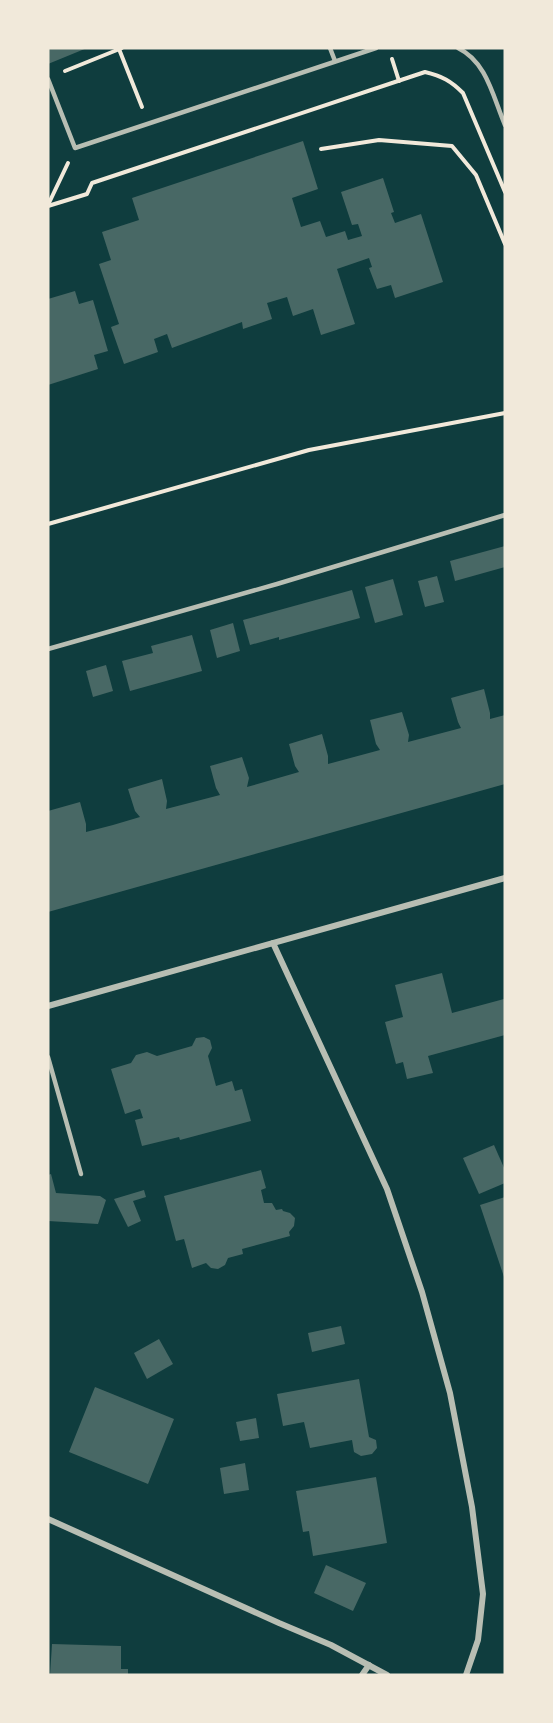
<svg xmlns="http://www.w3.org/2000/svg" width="553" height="1723" font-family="Lato,sans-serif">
<rect width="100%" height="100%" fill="#0f3d3e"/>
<!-- building -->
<g fill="#486865">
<polygon points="48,48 87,48 48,64"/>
<polygon points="303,141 318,189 292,198 301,227 320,221 326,237 345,231 348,240 362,236 358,224 352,225 341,192 383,178 394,212 391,213 395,223 421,214 443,282 395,298 391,285 377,289 369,268 372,267 369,258 337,269 355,324 321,335 313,309 293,316 287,297 267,303 272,319 243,329 242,322 172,348 167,334 154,339 158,352 124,364 111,327 119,324 99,264 111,260 102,232 139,220 132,198"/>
<polygon points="75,291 79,304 93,300 108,351 94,355 98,369 48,385 48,299"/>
<polygon points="505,546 505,567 455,581 450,561"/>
<polygon points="437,576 444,602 425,607 418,581"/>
<polygon points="393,579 403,615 375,623 365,587"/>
<polygon points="352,590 360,618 279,640 279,637 250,645 243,620"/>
<polygon points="233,623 240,651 217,658 210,630"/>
<polygon points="192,635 202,671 130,691 122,661 153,653 151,646"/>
<polygon points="106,665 113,691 93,697 86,671"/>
<polygon points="484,689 490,713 490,719 505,715 505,784 48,912 48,811 80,802 86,824 86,832 113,825 140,817 135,811 128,789 162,779 167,801 166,809 220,795 216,788 210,766 242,757 249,778 247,787 299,772 295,766 289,744 322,734 328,756 328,764 380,750 376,744 370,720 402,712 409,735 408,742 461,728 458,722 451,698"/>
<polygon points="442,973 452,1013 504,999 505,1035 428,1056 433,1073 407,1079 403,1062 396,1064 385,1022 403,1017 395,985"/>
<polygon points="204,1037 210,1040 212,1048 208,1056 216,1086 232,1081 235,1091 242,1089 251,1121 180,1140 179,1137 142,1146 135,1120 143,1118 140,1109 125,1114 111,1069 131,1063 136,1055 147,1052 157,1056 192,1046 196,1038"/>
<polygon points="494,1145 505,1170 505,1183 479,1194 463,1158"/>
<polygon points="261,1170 266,1188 261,1190 264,1203 272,1203 276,1210 282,1209 283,1211 290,1213 295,1218 294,1226 289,1232 290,1236 242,1249 243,1254 228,1258 225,1265 218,1269 211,1268 206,1263 192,1268 184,1239 176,1241 164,1196"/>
<polygon points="51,1174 56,1193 100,1196 106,1200 98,1224 48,1221 48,1175"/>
<polygon points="144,1190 146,1197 133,1201 141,1221 128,1227 114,1199"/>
<polygon points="505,1197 505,1280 480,1205"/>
<polygon points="341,1326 345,1344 312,1352 308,1333"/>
<polygon points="159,1339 173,1364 147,1379 134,1353"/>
<polygon points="359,1379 369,1437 376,1440 377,1448 372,1454 361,1456 354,1452 352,1440 310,1448 304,1422 283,1426 277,1394"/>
<polygon points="95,1387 174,1419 148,1484 69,1452"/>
<polygon points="256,1418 259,1438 240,1441 236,1422"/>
<polygon points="245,1463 249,1490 224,1494 220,1468"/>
<polygon points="376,1477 387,1543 313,1556 309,1531 303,1532 296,1491"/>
<polygon points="326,1565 366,1583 353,1611 314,1593"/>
<polygon points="52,1644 121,1646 121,1669 128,1669 128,1675 50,1675"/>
</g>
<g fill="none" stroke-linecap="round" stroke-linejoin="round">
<!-- path -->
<g stroke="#f1e9da" stroke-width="4">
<polyline points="119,49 142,107"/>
<polyline points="392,59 399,81"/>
<polyline points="65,71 122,48"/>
<polyline points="321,149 379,140 452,146 476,175 505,244"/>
<polyline points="48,205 68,163"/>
<path d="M 48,206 L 87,194 L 92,183 L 425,72 C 442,76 451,81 463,93 L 505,192"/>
<polyline points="48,524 309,450 505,413"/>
</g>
<!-- service -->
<g stroke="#b8beb3" stroke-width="4.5">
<polyline points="330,48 335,61"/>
<path d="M 458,48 C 487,62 493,97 505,125"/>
<polyline points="48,79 75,148 376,48"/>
<polyline points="48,649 277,584 505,515"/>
<polyline points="48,1057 81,1174"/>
</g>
<!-- minor -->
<g stroke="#b8beb3" stroke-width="6">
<polyline points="273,943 387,1189 422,1292 450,1393 472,1507 483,1594 478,1640 466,1675"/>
<polyline points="48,1006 505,878"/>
<polyline points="48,1519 279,1623 331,1645 387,1675"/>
<polyline points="362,1675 369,1665"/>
</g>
</g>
<!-- border -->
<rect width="553" height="1723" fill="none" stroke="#f1e9da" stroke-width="99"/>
</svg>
